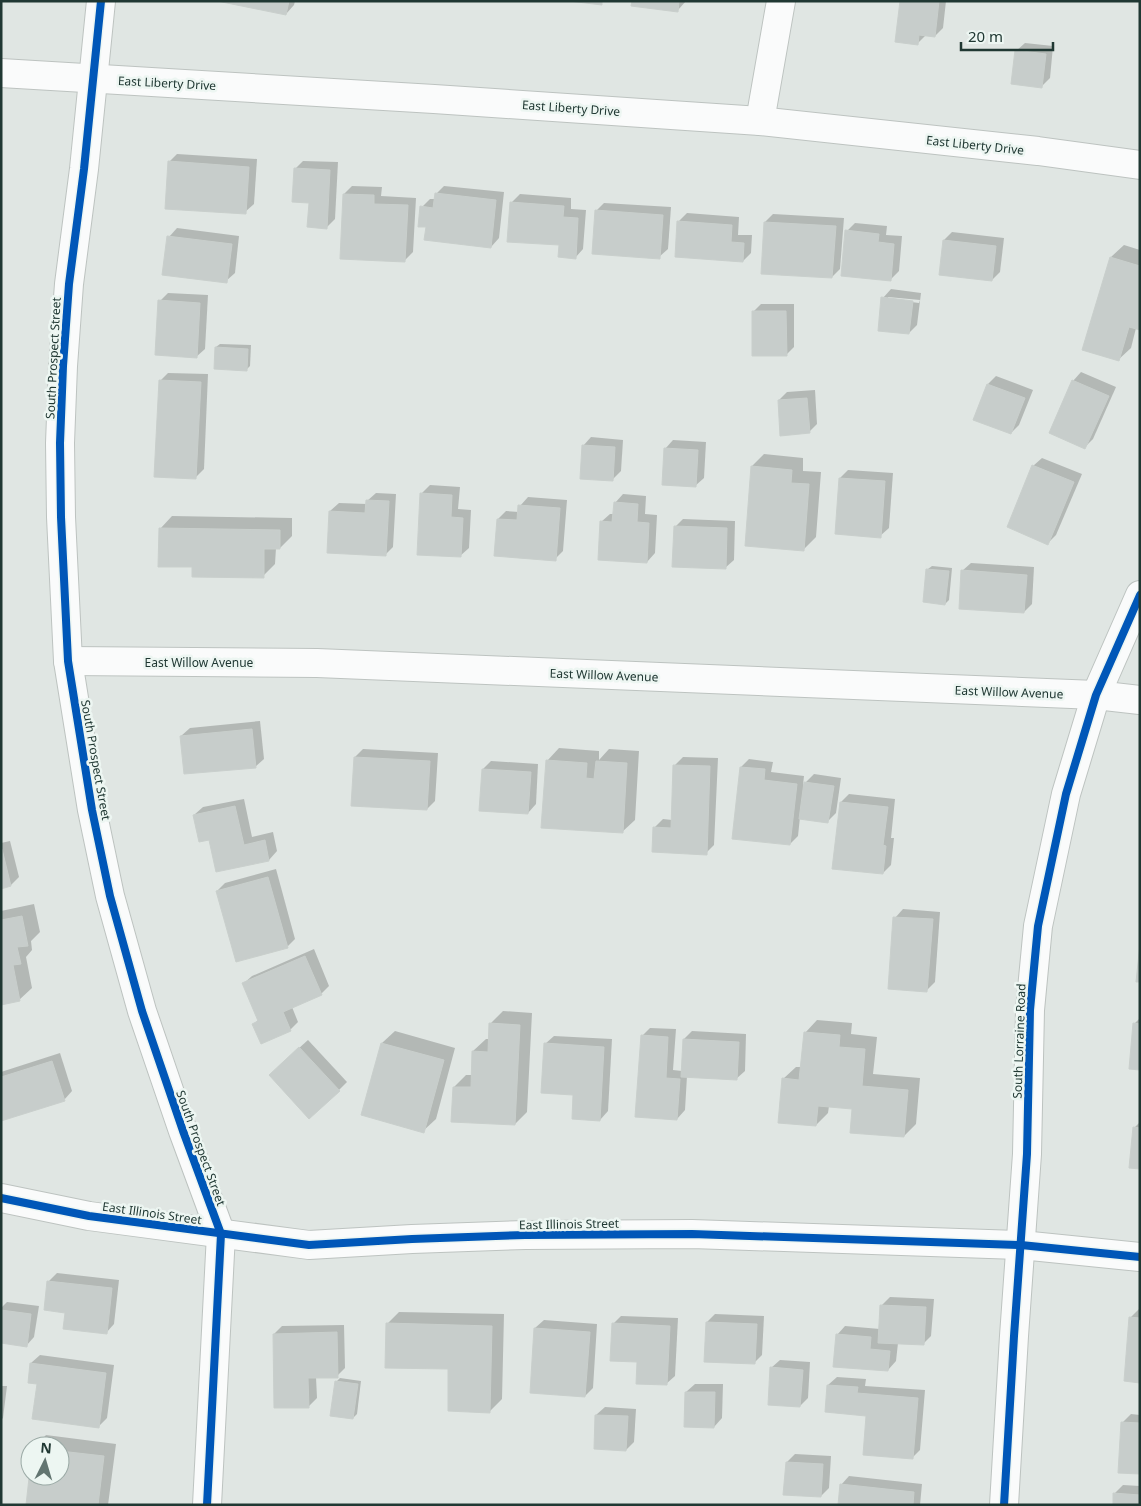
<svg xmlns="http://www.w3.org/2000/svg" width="1141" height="1506" font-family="'Noto Sans',sans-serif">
<rect width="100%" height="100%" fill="#e0e6e3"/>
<!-- shadow -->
<g fill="#0003" fill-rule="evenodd">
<polygon points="224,1 295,1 294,5 286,14"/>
<polygon points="633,1 686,1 678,10"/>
<polygon points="901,1 946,1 943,28 935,36 926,35 918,43"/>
<polygon points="1025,43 1053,46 1050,78 1042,86 1016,51"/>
<polygon points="177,154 257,159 254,204 245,212 169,162"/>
<polygon points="303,161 338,162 335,219 327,227 310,202 295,169"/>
<polygon points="352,186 382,187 381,196 416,198 413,252 404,261 344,194"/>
<polygon points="444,186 504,192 499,238 491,247 427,226 422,207 430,199 435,199 436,194"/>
<polygon points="520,194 571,198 571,209 586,210 583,249 575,258 511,203"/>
<polygon points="604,203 671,207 668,249 659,257 596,211"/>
<polygon points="687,213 739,217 738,235 752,235 751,253 743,261 679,221"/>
<polygon points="773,214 844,218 840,269 832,277 765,222"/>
<polygon points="855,223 887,226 886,235 902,236 899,271 890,280 847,231"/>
<polygon points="177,228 239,236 235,273 226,281 169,237"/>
<polygon points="952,232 1004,238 1000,272 992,280 944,240"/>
<polygon points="1124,245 1140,250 1140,329 1136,328 1131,348 1118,360 1084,350 1111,257"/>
<path d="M 891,289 L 921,293 L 917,325 L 909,333 L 883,298 ZM 888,297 L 920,300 L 919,303 L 888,299 Z"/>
<polygon points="168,293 208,295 205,349 196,357 160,301"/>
<polygon points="761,304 794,304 794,347 786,355 753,312"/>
<polygon points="220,344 251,345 250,366 246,370 216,347"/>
<polygon points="1081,372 1116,387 1093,439 1085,447 1073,381"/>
<polygon points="168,373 208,374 204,469 195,478 160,381"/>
<polygon points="996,376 1033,390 1019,425 1011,433 975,419 988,384"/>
<polygon points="815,390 817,424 809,432 779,400 787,392"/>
<polygon points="591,437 623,440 621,471 613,479 583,446"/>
<polygon points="673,440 706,442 704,478 695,486 665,449"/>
<polygon points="764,454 803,458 803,471 821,472 816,537 804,549 752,466"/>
<polygon points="1042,458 1082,474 1056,535 1048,543 1033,466"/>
<polygon points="848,470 893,473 889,528 880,536 840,478"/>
<polygon points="430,485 460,487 458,509 471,510 469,548 460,556 422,493"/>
<polygon points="376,493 396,494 393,547 385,555 328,552 330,511 339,503 367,504 367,501"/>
<polygon points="623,494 646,496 645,514 657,515 655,553 647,562 601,522 610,514 614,514 615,503"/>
<polygon points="528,497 567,500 563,551 555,559 498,519 506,511 519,512 520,506"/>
<polygon points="172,516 292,518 292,536 280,548 276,548 275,564 263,576 193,565 160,529"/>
<polygon points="683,519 735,521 734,560 725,568 675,527"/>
<polygon points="971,563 1034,567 1032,604 1024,612 962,571"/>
<polygon points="932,566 952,568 949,600 945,604 928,569"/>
<polygon points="260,721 264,759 255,767 181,736 190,728"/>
<polygon points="559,748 599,751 599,760 609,749 639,751 635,820 622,832 547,761"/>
<polygon points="363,749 438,753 435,801 427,809 355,757"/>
<polygon points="683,757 718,758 714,845 706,853 655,827 663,819 672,820 675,765"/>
<polygon points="749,759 773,762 771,772 804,776 803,785 814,774 841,778 836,813 828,821 800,817 798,836 790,844 741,767"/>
<polygon points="491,761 538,764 536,804 528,813 483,769"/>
<polygon points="849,794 895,799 891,838 894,838 891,865 883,873 841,802"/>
<polygon points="244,799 252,837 273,832 277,851 269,860 210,839 194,815 203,807"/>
<polygon points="10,841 19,877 11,885 1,888 1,843"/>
<polygon points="276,869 295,939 287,947 217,891 225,883"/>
<polygon points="34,904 40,932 31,941 32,950 26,957 32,988 19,1000 1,1004 1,911"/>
<polygon points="903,909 940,912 935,982 927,990 895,918"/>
<polygon points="314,949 329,986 321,994 292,1007 298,1022 290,1030 254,1024 259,1019 243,984 252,976"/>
<polygon points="503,1011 532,1013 527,1112 515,1124 454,1087 466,1075 472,1075 473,1051 486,1039 490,1039 490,1024"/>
<polygon points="1140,1018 1140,1069 1134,1024"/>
<polygon points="817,1020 852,1023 851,1034 877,1037 873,1074 920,1078 916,1124 904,1136 854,1108 829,1106 828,1113 816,1125 783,1079 796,1067 802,1067 805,1033"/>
<polygon points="650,1028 676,1029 673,1070 682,1071 684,1039 692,1031 746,1034 745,1071 736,1079 687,1076 685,1110 677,1119 642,1036"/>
<polygon points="395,1031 455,1048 436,1119 423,1131 382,1043"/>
<polygon points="554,1036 612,1039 608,1111 600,1120 574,1094 545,1044"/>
<polygon points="308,1040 347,1082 339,1090 278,1067"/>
<polygon points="60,1053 72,1091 64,1100 1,1120 1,1072"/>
<polygon points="1140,1122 1140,1168 1134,1128"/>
<polygon points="57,1273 119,1280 114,1324 106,1333 66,1312 48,1282"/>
<polygon points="890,1297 934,1299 931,1336 923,1344 898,1343 896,1361 888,1370 837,1335 845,1326 880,1329 882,1305"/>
<polygon points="7,1302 39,1306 34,1337 26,1346 1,1342 1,1308"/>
<polygon points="1140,1308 1140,1381 1130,1318"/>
<polygon points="399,1312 504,1314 502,1399 490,1411 449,1368 387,1324"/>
<polygon points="715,1314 764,1316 762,1355 754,1363 707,1322"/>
<polygon points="621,1316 678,1318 675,1376 666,1384 638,1361 613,1324"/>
<polygon points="544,1320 597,1324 593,1388 585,1396 535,1328"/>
<polygon points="344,1325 345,1368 337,1376 316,1377 317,1398 308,1407 274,1334 282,1326"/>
<polygon points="40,1355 114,1365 107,1418 98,1427 38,1383 29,1382 31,1363"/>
<polygon points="780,1360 810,1362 808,1398 800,1406 771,1368"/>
<polygon points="837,1377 866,1379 865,1386 925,1390 920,1450 912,1458 867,1415 828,1385"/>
<polygon points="340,1378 361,1381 357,1414 353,1418 336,1382"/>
<polygon points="695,1384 723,1384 722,1418 714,1427 686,1392"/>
<polygon points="1,1386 7,1386 3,1418 1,1420"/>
<polygon points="605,1407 636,1409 634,1442 626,1450 596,1415"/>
<polygon points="1131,1414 1140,1415 1140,1473 1122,1423"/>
<polygon points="46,1435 116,1444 108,1505 27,1505 30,1476 60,1476 60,1446 36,1446"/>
<polygon points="795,1454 831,1456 829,1488 821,1496 787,1462"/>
<polygon points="849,1476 922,1484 920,1505 839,1505 841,1485"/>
<polygon points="1123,1485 1140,1486 1140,1505 1115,1493"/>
</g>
<!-- building -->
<g fill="#c7cdcb" stroke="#c9cfcc">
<polygon points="217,1 289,1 286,15"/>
<polygon points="569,1 602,1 602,5"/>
<polygon points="632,1 679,1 678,12 631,6"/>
<polygon points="900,1 939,1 935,37 919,35 918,45 895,42"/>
<polygon points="1015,50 1046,54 1042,88 1011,84"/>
<polygon points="168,161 249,167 246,214 165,209"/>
<polygon points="294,168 330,170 327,229 307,227 309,203 292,202"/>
<polygon points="435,193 496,200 491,248 424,240 426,227 418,227 420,206 433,208"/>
<polygon points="343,194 374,195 374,204 408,205 405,262 340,259"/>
<polygon points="510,202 564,206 563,217 578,218 576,259 558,257 559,245 507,242"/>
<polygon points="595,210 663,215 660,259 592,254"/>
<polygon points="677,221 732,225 731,242 744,243 743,262 675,257"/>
<polygon points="764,222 836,226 832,278 761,274"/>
<polygon points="845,230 879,234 878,242 894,244 891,281 841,276"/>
<polygon points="167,236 232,244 227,283 162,275"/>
<polygon points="943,240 996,246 992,281 939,275"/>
<polygon points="1110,257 1140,266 1140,330 1129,327 1119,361 1082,350"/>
<polygon points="881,297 913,301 909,334 878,331"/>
<polygon points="158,300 200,303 197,358 155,355"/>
<polygon points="752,311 786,311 787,356 752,356"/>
<polygon points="215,347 248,349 247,371 214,369"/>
<polygon points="159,380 201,382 196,479 154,477"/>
<polygon points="1072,380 1109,396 1085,449 1049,433"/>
<polygon points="987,384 1025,398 1011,434 973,420"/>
<polygon points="807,398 810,433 780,436 778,400"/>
<polygon points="582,445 615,447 613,481 580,479"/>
<polygon points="664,448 698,450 696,487 662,485"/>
<polygon points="1032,465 1074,482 1048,545 1007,527"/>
<polygon points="751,466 792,470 791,483 809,484 804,551 745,546"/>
<polygon points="839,478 885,481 881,538 835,534"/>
<polygon points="420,493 452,495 451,517 463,518 461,557 417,555"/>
<polygon points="366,500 389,501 386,556 327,553 329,511 365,513"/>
<polygon points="614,502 638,504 637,522 649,523 647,563 598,560 600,521 612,522"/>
<polygon points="518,505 560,508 556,561 494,556 497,519 517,520"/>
<polygon points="674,526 727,528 726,569 672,567"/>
<polygon points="159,528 280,530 280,549 264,549 264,578 192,577 192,567 158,567"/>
<polygon points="926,569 949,571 945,605 923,602"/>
<polygon points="961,570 1027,575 1024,613 959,609"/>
<polygon points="252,729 256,768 184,774 180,736"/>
<polygon points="354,757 430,761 427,810 351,806"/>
<polygon points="546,760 587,763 586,778 594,779 596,761 627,763 623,833 541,828"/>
<polygon points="673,765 710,766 707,855 652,852 653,827 671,828"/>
<polygon points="740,767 765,769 764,780 797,784 790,845 732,839"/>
<polygon points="482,769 531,772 528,814 479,811"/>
<polygon points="804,782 834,786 828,823 799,819"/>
<polygon points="840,802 888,807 883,845 886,846 883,874 832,869"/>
<polygon points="235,806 244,845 265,840 269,861 216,872 209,840 199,842 193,815"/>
<polygon points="2,849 11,886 1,889 1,849"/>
<polygon points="268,877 288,948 236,962 216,891"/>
<polygon points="22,916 28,946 17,947 21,964 13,965 20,1001 1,1005 1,920"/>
<polygon points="893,917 933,919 927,992 888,989"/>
<polygon points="1140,944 1140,982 1136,982"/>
<polygon points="305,956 322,995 283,1012 291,1031 261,1044 252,1024 258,1021 242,983"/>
<polygon points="489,1023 520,1025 515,1125 451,1122 453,1087 471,1087 472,1051 488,1052"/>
<polygon points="1133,1023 1140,1024 1140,1070 1129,1069"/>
<polygon points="804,1032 840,1035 839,1047 865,1049 862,1086 908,1090 904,1137 850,1133 852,1109 818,1106 816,1126 778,1123 782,1078 799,1080"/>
<polygon points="641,1035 668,1037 666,1078 680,1079 677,1120 635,1117"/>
<polygon points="683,1039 739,1042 737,1080 681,1077"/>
<polygon points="381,1043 444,1060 424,1133 361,1115"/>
<polygon points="544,1043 604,1047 600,1121 572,1119 573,1095 541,1093"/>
<polygon points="299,1047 340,1091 309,1119 269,1075"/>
<polygon points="52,1061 65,1101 1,1121 1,1077"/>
<polygon points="1133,1127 1140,1128 1140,1169 1129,1168"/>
<polygon points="47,1281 112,1288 107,1334 63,1329 65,1313 44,1310"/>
<polygon points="880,1305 926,1307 924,1345 878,1343"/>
<polygon points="1,1310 31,1314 27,1347 1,1343"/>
<polygon points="1129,1317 1140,1318 1140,1383 1124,1381"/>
<polygon points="706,1322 757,1324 755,1364 704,1362"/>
<polygon points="386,1323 492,1326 490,1413 448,1411 448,1369 385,1368"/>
<polygon points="612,1323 670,1326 667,1385 636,1384 637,1362 610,1361"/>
<polygon points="534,1328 590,1332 585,1397 530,1393"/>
<polygon points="337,1332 338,1378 308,1378 309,1408 274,1408 273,1334"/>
<polygon points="836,1334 871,1337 870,1349 890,1351 888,1371 833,1367"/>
<polygon points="30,1363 106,1373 99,1428 32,1419 37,1384 28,1383"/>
<polygon points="770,1367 803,1370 800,1407 768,1405"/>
<polygon points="335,1381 358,1384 353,1419 330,1416"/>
<polygon points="827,1385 858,1387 857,1393 918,1398 913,1459 863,1455 866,1416 825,1412"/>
<polygon points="685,1392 715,1392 714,1428 684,1427"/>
<polygon points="595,1415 628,1416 626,1451 594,1449"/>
<polygon points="1121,1422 1140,1423 1140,1474 1118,1473"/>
<polygon points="60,1451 104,1456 98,1505 26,1505 30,1469 30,1476 60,1476"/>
<polygon points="786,1462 823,1464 821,1497 783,1495"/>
<polygon points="840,1484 914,1492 913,1505 838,1505"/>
<polygon points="1113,1493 1140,1495 1140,1505 1113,1505"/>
</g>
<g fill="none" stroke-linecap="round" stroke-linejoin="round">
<!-- minor casing -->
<g stroke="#bdc3c0" stroke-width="30">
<g id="minor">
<polyline points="101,1 84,169 69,284 63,366 60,443 61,517 68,661 92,810 110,896 142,1011 183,1131 221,1234 207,1505"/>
<polyline points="1,73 434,99 760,121 1038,151 1140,165"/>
<polyline points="760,121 781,1"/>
<polyline points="68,661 317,663 1096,695 1140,700"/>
<polyline points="1,1198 89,1216 309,1245 412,1239 525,1235 692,1234 1021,1245 1140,1257"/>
<polyline points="1004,1505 1014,1336 1027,1154 1030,1010 1038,926 1066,794 1096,695 1140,595"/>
</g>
</g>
<!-- minor -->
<use href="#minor" stroke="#fafbfb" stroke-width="28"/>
<!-- cycleway casing -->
<g stroke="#edf6f2" stroke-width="11">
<g id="cycleway">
<polyline points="101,1 84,169 69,284 63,366 60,443 61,517 68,661 92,810 110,896 142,1011 183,1131 221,1234 207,1505"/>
<polyline points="1,1198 89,1216 309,1245 412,1239 525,1235 692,1234 1021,1245 1140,1257"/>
<polyline points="1004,1505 1014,1336 1027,1154 1030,1010 1038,926 1066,794 1096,695 1140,595"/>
</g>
</g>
<!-- cycleway -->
<use href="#cycleway" stroke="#0057b8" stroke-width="8"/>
</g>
<g text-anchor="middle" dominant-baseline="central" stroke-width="5" stroke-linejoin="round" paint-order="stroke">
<!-- street labels -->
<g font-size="12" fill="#203833" stroke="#edf6f2">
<text transform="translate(167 83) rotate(3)">East Liberty Drive</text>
<text transform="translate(571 108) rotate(4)">East Liberty Drive</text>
<text transform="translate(975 145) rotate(6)">East Liberty Drive</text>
<text transform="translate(53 358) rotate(-87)">South Prospect Street</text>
<text x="199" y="662">East Willow Avenue</text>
<text transform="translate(604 675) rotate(2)">East Willow Avenue</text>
<text transform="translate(1009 692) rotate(2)">East Willow Avenue</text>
<text transform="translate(96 760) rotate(80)">South Prospect Street</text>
<text transform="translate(1019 1041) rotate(-88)">South Lorraine Road</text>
<text transform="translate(201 1148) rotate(70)">South Prospect Street</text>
<text transform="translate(152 1213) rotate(8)">East Illinois Street</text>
<text transform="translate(569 1224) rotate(-1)">East Illinois Street</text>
</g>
</g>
<!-- border -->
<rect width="1141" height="1506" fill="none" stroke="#203833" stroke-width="5"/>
<!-- north arrow -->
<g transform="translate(45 1461) rotate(5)"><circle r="24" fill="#edf6f2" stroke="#9baaa6"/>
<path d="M0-4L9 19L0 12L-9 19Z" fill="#637571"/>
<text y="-8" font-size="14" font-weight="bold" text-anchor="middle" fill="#203833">N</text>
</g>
<!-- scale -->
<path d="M961 42v8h92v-8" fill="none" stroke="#203833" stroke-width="2.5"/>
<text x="968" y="42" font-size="15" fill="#203833" stroke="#edf6f2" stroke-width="4" paint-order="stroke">20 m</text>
</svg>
